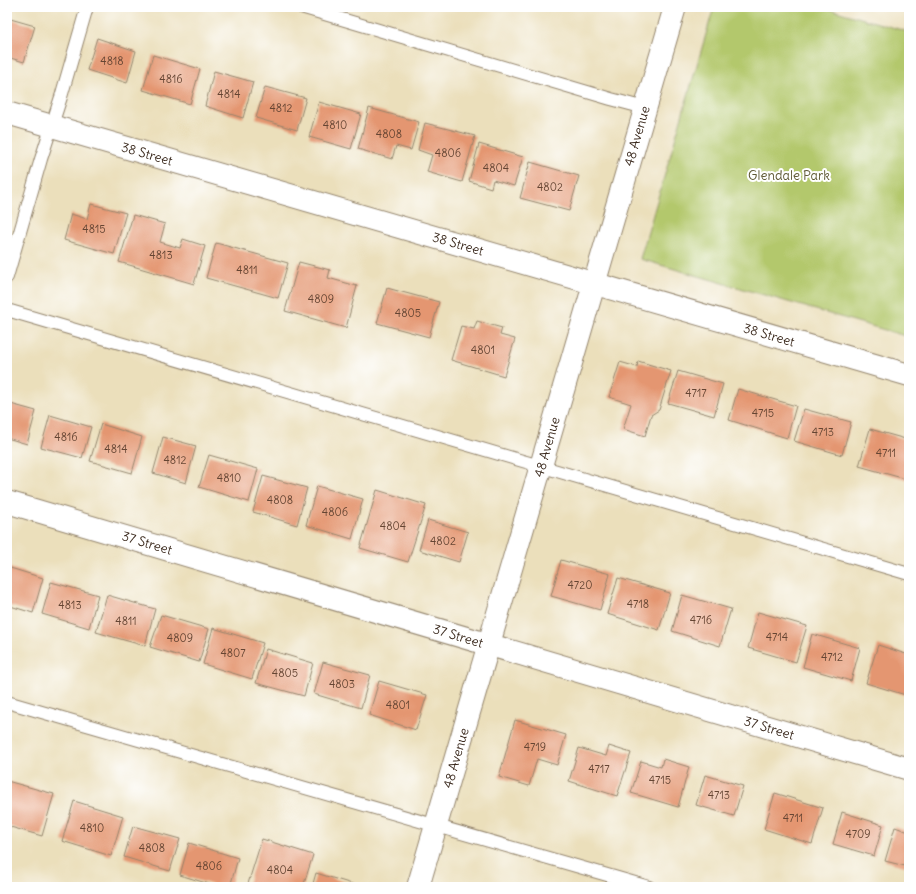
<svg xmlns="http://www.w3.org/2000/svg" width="916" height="894" font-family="Delius,sans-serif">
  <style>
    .green { fill: #b3c86c; stroke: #777945 }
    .building { fill: #e49671 }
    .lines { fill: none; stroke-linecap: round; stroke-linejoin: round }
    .lane-casing { stroke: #93846c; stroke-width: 14 }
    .street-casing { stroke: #93846c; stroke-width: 24 }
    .lane { stroke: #fff; stroke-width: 12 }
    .street { stroke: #fff; stroke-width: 22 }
    .labels { text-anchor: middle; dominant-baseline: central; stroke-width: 4; stroke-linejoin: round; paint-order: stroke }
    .number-label { font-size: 11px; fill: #654533 }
    .street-label { font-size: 13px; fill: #3b2a1e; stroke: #fff }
    .park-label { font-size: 13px; fill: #5f5935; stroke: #fff }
  </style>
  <rect width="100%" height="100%" fill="#fff"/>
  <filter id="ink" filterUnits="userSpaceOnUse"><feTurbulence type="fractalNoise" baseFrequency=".025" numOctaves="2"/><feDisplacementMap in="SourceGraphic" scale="8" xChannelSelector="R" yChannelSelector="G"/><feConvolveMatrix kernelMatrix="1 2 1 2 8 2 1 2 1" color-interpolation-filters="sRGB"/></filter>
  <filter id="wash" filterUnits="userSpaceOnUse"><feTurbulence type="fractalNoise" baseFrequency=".012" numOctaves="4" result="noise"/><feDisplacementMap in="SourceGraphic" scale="16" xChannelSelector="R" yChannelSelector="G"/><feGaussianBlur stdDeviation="0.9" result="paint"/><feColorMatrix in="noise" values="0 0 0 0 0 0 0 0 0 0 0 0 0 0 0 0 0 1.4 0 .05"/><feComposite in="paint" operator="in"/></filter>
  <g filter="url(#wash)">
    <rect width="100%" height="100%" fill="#ebdfbb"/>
    <polygon class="green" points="714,7 822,7 909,32 909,337 640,259"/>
    <g id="blocks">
      <g class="building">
        <polygon points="7,18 35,26 24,62 7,57"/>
        <polygon points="97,38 136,51 127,83 87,70"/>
        <polygon points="153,55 200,69 190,104 143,90"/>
        <polygon points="214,71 253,82 243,118 205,106"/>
        <polygon points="265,87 306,98 297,130 256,118"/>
        <polygon points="319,102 361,114 351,149 309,137"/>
        <polygon points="369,108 419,122 411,150 396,146 392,159 358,149"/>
        <polygon points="425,123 475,136 462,182 427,172 432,155 418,150"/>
        <polygon points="479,144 523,157 514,186 493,180 491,188 469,181"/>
        <polygon points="530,162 579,176 569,211 520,198"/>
        <polygon points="91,204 126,213 114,254 64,240 71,214 87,219"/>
        <polygon points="133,215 165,224 160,242 180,248 183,239 205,246 194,284 119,262"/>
        <polygon points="216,243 288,263 278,298 206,278"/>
        <polygon points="299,262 330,270 328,278 357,286 346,328 285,311"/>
        <polygon points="387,288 439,302 429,337 377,323"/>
        <polygon points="477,321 502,328 500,335 515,339 504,376 451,360 461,326 474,329"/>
        <polygon points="638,361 671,371 659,410 651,415 645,436 623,429 631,404 609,397 620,362 637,367"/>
        <polygon points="678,371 723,384 714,416 668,403"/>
        <polygon points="738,389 796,406 787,438 729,420"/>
        <polygon points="7,403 36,411 27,444 7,438"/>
        <polygon points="804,409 851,422 842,455 794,441"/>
        <polygon points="50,415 91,427 82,458 41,447"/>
        <polygon points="101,424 142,437 132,473 90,461"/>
        <polygon points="870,429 909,440 909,480 859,466"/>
        <polygon points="163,437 196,446 186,483 153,473"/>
        <polygon points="209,455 258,469 249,502 199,487"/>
        <polygon points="263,476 307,488 297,525 253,512"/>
        <polygon points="317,486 363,499 352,539 306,525"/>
        <polygon points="377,490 426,505 408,562 360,548"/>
        <polygon points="428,520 468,532 459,562 419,550"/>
        <polygon points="561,560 610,574 600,610 551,596"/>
        <polygon points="7,567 43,578 33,613 7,605"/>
        <polygon points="618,578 670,593 659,630 607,614"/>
        <polygon points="51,582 98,595 89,628 42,614"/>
        <polygon points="107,595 155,609 145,646 96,632"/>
        <polygon points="682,595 731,609 720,646 672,631"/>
        <polygon points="758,612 807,626 796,662 748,648"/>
        <polygon points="161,615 209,629 199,662 150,647"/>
        <polygon points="213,628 263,643 252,679 203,664"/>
        <polygon points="812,634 860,648 851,681 803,667"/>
        <polygon points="878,645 909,655 909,696 866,683"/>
        <polygon points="266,649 313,663 304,696 256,683"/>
        <polygon points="323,662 370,675 361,708 314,694"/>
        <polygon points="379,681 427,695 416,730 369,715"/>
        <polygon points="515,720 566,735 557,765 537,759 529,786 499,777"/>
        <polygon points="609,746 631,753 617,796 569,781 579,748 606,756"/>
        <polygon points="663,759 689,767 678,807 631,793 641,761 661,767"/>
        <polygon points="705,775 743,786 734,816 696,805"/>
        <polygon points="7,781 54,794 42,836 7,826"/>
        <polygon points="775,793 823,808 812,844 764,829"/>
        <polygon points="74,801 123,816 111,856 62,841"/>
        <polygon points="842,812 883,825 874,856 833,844"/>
        <polygon points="133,826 180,839 170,871 124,857"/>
        <polygon points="895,827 909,832 909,867 885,861"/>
        <polygon points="262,839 313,855 303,887 294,887 289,885 289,887 247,887"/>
        <polygon points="189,843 238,858 230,887 219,887 180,875"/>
        <polygon points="316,873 362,887 312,887"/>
      </g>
    </g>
  </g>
  <g filter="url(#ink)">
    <use href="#blocks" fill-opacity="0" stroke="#93846c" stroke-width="1"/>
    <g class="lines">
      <defs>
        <g id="lane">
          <polyline points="301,7 611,99 645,108"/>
          <polyline points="7,277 41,159 61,97 87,7"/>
          <polyline points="7,310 909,574"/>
          <polyline points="7,702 649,887"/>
        </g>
        <g id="street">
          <polyline points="7,113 909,375"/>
          <polyline points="7,502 909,769"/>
          <polyline points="418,887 675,7"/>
        </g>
      </defs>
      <use href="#lane" class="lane-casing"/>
      <use href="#street" class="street-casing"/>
      <use href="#lane" class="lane"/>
      <use href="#street" class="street"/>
    </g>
  </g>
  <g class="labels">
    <g class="number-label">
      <text x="112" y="61">4818</text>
      <text x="171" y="79">4816</text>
      <text x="229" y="94">4814</text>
      <text x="281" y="108">4812</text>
      <text x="335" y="125">4810</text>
      <text x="389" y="134">4808</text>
      <text x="448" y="153">4806</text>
      <text x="496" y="168">4804</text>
      <text x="550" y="187">4802</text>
      <text x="94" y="229">4815</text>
      <text x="161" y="255">4813</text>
      <text x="247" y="270">4811</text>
      <text x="321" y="299">4809</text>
      <text x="408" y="313">4805</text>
      <text x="483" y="350">4801</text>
      <text x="696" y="393">4717</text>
      <text x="763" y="413">4715</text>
      <text x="823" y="432">4713</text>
      <text x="66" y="437">4816</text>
      <text x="116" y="449">4814</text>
      <text x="886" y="453">4711</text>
      <text x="175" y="460">4812</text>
      <text x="229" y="478">4810</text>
      <text x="280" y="500">4808</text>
      <text x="335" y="512">4806</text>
      <text x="393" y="526">4804</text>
      <text x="443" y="541">4802</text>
      <text x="580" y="585">4720</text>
      <text x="638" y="604">4718</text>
      <text x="70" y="605">4813</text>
      <text x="701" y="620">4716</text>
      <text x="126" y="621">4811</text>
      <text x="777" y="637">4714</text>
      <text x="180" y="638">4809</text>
      <text x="233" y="653">4807</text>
      <text x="832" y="657">4712</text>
      <text x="285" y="673">4805</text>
      <text x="342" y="684">4803</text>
      <text x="398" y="705">4801</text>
      <text x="535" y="747">4719</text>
      <text x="599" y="769">4717</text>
      <text x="660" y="780">4715</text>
      <text x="719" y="795">4713</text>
      <text x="793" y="818">4711</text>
      <text x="92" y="828">4810</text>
      <text x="858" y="834">4709</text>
      <text x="152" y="848">4808</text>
      <text x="209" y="866">4806</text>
      <text x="280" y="870">4804</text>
    </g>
    <g class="street-label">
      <text transform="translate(637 136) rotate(-74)">48 Avenue</text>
      <text transform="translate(147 154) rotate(16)">38 Street</text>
      <text transform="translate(458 244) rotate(16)">38 Street</text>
      <text transform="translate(769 335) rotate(16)">38 Street</text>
      <text transform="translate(547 447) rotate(-74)">48 Avenue</text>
      <text transform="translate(147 543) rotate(17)">37 Street</text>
      <text transform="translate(458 636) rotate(17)">37 Street</text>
      <text transform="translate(769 728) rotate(17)">37 Street</text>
      <text transform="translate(456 758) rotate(-74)">48 Avenue</text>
    </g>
    <g class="park-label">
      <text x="789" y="175">Glendale Park</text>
    </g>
  </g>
  <rect width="916" height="894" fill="none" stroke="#fff" stroke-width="24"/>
</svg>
